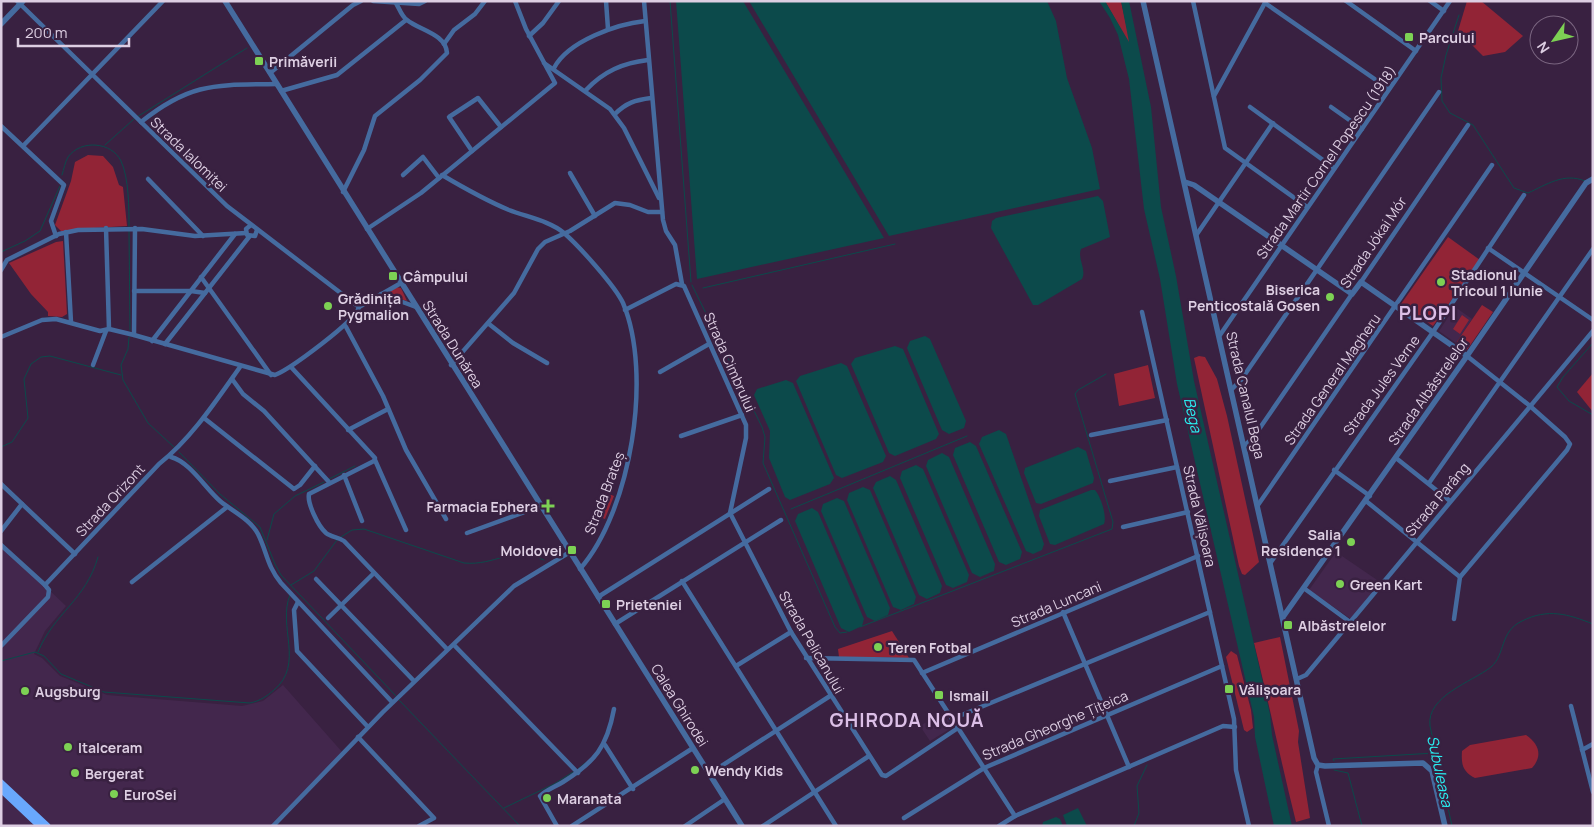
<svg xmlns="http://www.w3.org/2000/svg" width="1594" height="827" font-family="Manrope,sans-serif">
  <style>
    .built { fill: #43274d }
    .green { fill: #922436 }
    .water { fill: #0c4a4b }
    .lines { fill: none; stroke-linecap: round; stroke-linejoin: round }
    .stream { stroke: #0c4a4b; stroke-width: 1 }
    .minor { stroke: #456b9f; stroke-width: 4.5 }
    .tertiary { stroke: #456b9f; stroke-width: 5.5 }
    .primary { stroke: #69a8fd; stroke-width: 7 }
    .poi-dot { fill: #7dd154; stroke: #392141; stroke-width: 2 }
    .labels { text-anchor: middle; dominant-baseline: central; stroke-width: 5; stroke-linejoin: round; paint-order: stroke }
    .poi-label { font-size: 14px; font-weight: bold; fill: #ddcee2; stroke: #392141; text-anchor: start }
    .street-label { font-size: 14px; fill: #ddcee2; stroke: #392141 }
    .water-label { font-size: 15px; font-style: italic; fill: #29eff2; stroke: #392141 }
    .district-label { font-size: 19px; font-weight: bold; letter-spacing: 1px; fill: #dcbfe7; stroke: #392141 }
  </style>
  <rect width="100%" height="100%" fill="#392141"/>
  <g class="built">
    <polygon points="1455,307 1472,319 1456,343 1439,331"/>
    <polygon points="1,544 66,606 45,631 34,654 42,658 60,676 107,695 242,706 263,701 283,685 343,753 273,826 1,826"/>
    <polygon points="1336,552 1380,582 1351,619 1309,590"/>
    <polygon points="943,712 953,727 930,741 920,726"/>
  </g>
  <g class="green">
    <polygon points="1105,1 1121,1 1130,42 1128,42"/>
    <polygon points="1467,1 1481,1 1523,36 1505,52 1483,56 1458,31"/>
    <polygon points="88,155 103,156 113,167 119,185 123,187 127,226 77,229 62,232 55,225 71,181 75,162"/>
    <polygon points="1448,237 1480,260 1433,326 1401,304"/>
    <polygon points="63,241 67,314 62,317 48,316 48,312 31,294 9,263 56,242"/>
    <polygon points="396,287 401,288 407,301 388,295 388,293"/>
    <polygon points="1482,305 1493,312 1467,350 1456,343"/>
    <polygon points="1462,315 1469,320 1460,334 1453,329"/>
    <polygon points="1199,356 1205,357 1217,379 1227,416 1259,562 1245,575 1242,574 1239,566 1194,358"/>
    <polygon points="1148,365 1155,398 1119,406 1114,374"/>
    <polygon points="1593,373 1593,412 1577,392"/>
    <polygon points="604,492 614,496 605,519 595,515"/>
    <polygon points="892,631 909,658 839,657 838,649"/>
    <path d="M1280 637 1299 731 1298 742 1310 818 1296 822C1281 762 1269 703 1254 643Z"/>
    <polygon points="1231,651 1237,655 1251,710 1253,728 1247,732 1244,730 1226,657"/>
    <path d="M1526 735C1539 744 1543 756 1532 768L1475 778C1463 772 1461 765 1462 751L1470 745Z"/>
  </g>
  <g class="water">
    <polygon points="676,1 743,1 884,238 697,279"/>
    <polygon points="749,1 1047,1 1056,21 1067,78 1092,148 1100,189 889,236"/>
    <polygon points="1099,1 1105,1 1129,42 1121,1 1129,1 1151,107 1161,207 1176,276 1194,381 1270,714 1272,735 1292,826 1274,826 1272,817 1255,737 1254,717 1177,384 1160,279 1144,209 1129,79 1118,35 1110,18"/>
    <path d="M1098 196 1103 201 1110 237 1081 249C1077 259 1087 269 1082 279L1038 305H1033L991 228 992 221 996 218Z"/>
    <polygon points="925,336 930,339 966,421 964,428 949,434 942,430 907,348 910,341"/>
    <polygon points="895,346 903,349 939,434 936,439 895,456 889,453 851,364 855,358"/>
    <polygon points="841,363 847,366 886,456 883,462 842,478 836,475 796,381 800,376"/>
    <polygon points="786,380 793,383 834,478 830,484 790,500 785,497 769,458 770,431 754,395 757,389"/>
    <polygon points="999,430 1006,434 1044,544 1042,550 1033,554 1026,551 979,444 982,437"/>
    <polygon points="970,442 976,446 1022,552 1020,559 1006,565 999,562 953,455 955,448"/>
    <polygon points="1078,447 1086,451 1094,478 1093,483 1041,504 1036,503 1024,473 1025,468"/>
    <polygon points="942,453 949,457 995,564 994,571 980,577 972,573 926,466 928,460"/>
    <polygon points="916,465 923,469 969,575 967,582 953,588 946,585 900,478 902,471"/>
    <polygon points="890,476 896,480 942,586 940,593 927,599 919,595 873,488 876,482"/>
    <polygon points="863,487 870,490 916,597 914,604 901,610 893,607 847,500 849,493"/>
    <path d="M1091 490H1095C1101 497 1107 516 1104 524L1055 545 1050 544 1039 516 1040 510Z"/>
    <polygon points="837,498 844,501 890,608 888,615 875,621 867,617 821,511 823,504"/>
    <polygon points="812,508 818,512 864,619 862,626 849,632 841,628 795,521 798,514"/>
    <polygon points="1078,808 1087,826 1067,826 1063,815"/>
    <polygon points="1056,817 1060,819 1063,826 1042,826 1043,822"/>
  </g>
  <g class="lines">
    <g class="stream">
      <polyline points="670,1 691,282"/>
      <path d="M1459 15 1446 55 1441 78 1442 101 1450 113 1473 125 1514 188 1528 193C1546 185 1564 172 1585 181"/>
      <polyline points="137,117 247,48"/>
      <polyline points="105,145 134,119"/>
      <path d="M62 175C64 169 65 162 68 157 81 139 112 142 121 161 129 178 129 209 129 227"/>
      <polyline points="129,231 130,330"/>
      <polyline points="1,252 25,241 40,231 60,186"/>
      <polyline points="692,285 762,427 765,437 763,463 835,627 840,633 847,632"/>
      <polyline points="703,288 895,244"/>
      <polyline points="129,337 128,349 121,365 123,380 148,423 175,448"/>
      <polyline points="1593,343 1563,377 1557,387 1569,401 1593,415"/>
      <polyline points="1,447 12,442 28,418 24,379 31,364 41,357 50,356 121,375"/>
      <polyline points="179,452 220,494 260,527 275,564 281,575 397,697"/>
      <polyline points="329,479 355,466"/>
      <polyline points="791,509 967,436"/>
      <path d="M341 537 352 530 364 529 464 563C496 566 511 545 544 560"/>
      <polyline points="267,540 274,514 295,496 324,482"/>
      <polyline points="291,585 314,571 337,540"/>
      <polyline points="860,627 1112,529 1113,522 1075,394 1078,390 1106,374"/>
      <path d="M38 652C54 613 86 600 98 557"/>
      <path d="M1 661 35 652 44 656 61 674 104 692 250 703C260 701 267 696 274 690 305 664 277 626 290 595"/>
      <polyline points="399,700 520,826"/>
      <polyline points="1334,761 1333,759 1435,753"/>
      <polyline points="578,769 585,763"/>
      <polyline points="1334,770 1348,773 1362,826"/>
      <polyline points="504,808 554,784 573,772"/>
      <polyline points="1134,826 1139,813 1137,786 1147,765"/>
      <path d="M1452 826 1430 726C1426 696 1472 682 1491 667 1506 654 1499 632 1522 621 1548 608 1568 614 1593 624"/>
    </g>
    <g class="minor">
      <polyline points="17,1 227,206 359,307"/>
      <polyline points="373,1 419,4 425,1"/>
      <polyline points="606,1 608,29"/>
      <polyline points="644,1 663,220 666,231 675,245 682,284"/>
      <polyline points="1193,1 1225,148 1307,207"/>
      <polyline points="1346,1 1416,51"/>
      <polyline points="1430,1 1444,11"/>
      <polyline points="1265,3 1389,89"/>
      <polyline points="529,36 543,23 559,1"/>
      <polyline points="444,44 454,30 475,14 485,1"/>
      <polyline points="544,63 610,109 624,128 659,198"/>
      <path d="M554 68C568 41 617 24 645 21"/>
      <polyline points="270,73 353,5 361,1"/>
      <path d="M586 90C604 71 623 63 648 60"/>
      <polyline points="281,91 337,75 406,20"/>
      <polyline points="1214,96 1266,1"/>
      <polyline points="1250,107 1334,168"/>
      <polyline points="1331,107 1362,129"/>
      <path d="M615 114C626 103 635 100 651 98"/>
      <path d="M141 122C191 82 216 85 277 84"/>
      <polyline points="1,126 64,185 51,221 56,236"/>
      <polyline points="23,146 163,1"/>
      <polyline points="472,151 449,117 478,98 501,127"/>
      <polyline points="570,173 595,216"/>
      <polyline points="403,175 423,157 439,178"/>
      <path d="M442 175C464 188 485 200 509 210 527 217 550 221 564 233 579 246 615 286 623 303 653 374 631 511 580 569"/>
      <polyline points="148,179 203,236"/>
      <path d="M343 192 364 150 375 116 420 80 447 53C446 34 419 30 407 20 402 17 399 8 396 3"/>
      <polyline points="251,225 246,229 247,235 255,236 257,230"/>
      <polyline points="106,228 109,329"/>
      <polyline points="367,229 421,193 555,83 526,29 515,1"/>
      <polyline points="66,232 71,322"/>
      <polyline points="1197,234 1273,123"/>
      <polyline points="1488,248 1593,320"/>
      <polyline points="1,270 7,260 59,234 78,230 142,229 195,236 246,233"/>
      <polyline points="201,277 271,375"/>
      <polyline points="1361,282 1468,125"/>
      <polyline points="134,291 191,291 205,293"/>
      <polyline points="381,294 416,307"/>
      <polyline points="625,310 676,284 684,286 746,425 746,438 730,513 791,632 882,775 886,776 958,728"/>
      <polyline points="1142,312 1234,719 1236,770 1249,826"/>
      <polyline points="489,324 513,343 547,363"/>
      <polyline points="345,325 383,396 406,450 446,519"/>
      <polyline points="134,335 135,228"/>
      <polyline points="1220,335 1450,1"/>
      <path d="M1 337 42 320 56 319 100 331 109 329 134 335 275 375C290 369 356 321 359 307L401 283"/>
      <polyline points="152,341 235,234"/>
      <polyline points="165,344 249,237"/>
      <polyline points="93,365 106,331"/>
      <polyline points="451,365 514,293 538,249 545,242 570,231 615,203 630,205 648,212 662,212"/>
      <path d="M291 367 375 458 374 461 309 494C307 503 318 526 326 533 331 537 338 537 344 541L447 649"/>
      <polyline points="660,372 709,344"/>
      <polyline points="232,379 243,394 264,411 329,482"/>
      <polyline points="1232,389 1241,380 1439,92"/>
      <polyline points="204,418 294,489 300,485 315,466"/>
      <polyline points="348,430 388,409"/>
      <polyline points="1091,435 1167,420"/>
      <polyline points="681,436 742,415"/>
      <polyline points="1245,445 1253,438 1352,294"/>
      <path d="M171 457C190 462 205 488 220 501 232 511 250 519 258 534 267 552 267 566 281 583L392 702"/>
      <polyline points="1396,458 1450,501"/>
      <polyline points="375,460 406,530"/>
      <polyline points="1334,470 1370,496"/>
      <polyline points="344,475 362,521"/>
      <polyline points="1110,481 1177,467"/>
      <polyline points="1429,483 1593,249"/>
      <polyline points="1,484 75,554"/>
      <polyline points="1366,501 1460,577"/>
      <polyline points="1258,505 1492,165"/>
      <polyline points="1123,527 1188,512"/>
      <polyline points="1,531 22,504"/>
      <polyline points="467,533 541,506"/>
      <polyline points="1,545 45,585"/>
      <polyline points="1271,562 1433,332 1524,195"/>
      <polyline points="316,579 414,681"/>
      <polyline points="682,581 836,826"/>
      <polyline points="132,582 227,507"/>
      <polyline points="1305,589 1350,622"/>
      <polyline points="598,597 769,489"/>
      <polyline points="298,602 294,610 297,651 368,727"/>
      <polyline points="1063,612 1129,767"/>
      <polyline points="328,618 373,574"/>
      <polyline points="1454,619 1460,577 1567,450 1570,444 1565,437 1530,406 1467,356"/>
      <polyline points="615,624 781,520"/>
      <polyline points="454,645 578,773"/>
      <path d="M1 646 48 597 49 590 45 585 159 464C191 439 216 401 240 367"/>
      <polyline points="806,658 914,660 1015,816"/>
      <polyline points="736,666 791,632"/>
      <polyline points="922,673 1198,556"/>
      <polyline points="1297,679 1306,675 1593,331"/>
      <polyline points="1571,706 1593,792"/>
      <polyline points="952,719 1210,612"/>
      <polyline points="358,737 434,818 419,826"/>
      <polyline points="605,745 633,789"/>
      <polyline points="1582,750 1593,744"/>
      <polyline points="1318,765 1316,772 1329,826"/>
      <polyline points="709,774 830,696"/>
      <polyline points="904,818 984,768 1222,666"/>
      <polyline points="273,826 383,712 514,586 570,552"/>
      <path d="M557 826 540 796C546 790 555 787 563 782 595 762 607 747 614 709"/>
      <polyline points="572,826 693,748"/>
      <polyline points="685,826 725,799"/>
      <polyline points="763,826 869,756"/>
      <polyline points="999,826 1015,816 1223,726 1235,727"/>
    </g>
    <g class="tertiary">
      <polyline points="225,1 742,826"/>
      <polyline points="1143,1 1314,758 1318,765 1325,766 1423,763 1432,771 1445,826"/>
      <polyline points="1,24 23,1"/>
      <polyline points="1185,182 1194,185 1352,294 1361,282 1467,356"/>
      <polyline points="1283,617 1467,356 1586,183 1593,179"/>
    </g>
    <g class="primary">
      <polyline points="1,783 47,826"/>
      <polyline points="1,789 40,826"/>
    </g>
  </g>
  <g class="poi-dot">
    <rect x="1404" y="32" width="10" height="10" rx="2.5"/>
    <rect x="254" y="56" width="10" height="10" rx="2.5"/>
    <rect x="388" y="271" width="10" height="10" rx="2.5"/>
    <circle cx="1441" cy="282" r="5"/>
    <circle cx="1330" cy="297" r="5"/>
    <circle cx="328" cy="306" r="5"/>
    <path d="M545.5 498.5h5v5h5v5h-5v5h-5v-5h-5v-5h5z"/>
    <circle cx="1351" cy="542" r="5"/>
    <rect x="567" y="545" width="10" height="10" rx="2.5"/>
    <circle cx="1340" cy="584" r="5"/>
    <rect x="601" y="599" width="10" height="10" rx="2.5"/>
    <rect x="1283" y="620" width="10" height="10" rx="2.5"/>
    <circle cx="878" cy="647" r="5"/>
    <rect x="1224" y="684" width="10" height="10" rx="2.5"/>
    <circle cx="25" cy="691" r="5"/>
    <rect x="934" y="690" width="10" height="10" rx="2.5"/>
    <circle cx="68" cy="747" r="5"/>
    <circle cx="695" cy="770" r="5"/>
    <circle cx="75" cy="773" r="5"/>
    <circle cx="114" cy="794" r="5"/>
    <circle cx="547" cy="798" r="5"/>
  </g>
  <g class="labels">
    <g class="poi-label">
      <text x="1419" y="37">Parcului</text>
      <text x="269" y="61">Primăverii</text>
      <text x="1451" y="274">Stadionul<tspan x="1451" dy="16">Tricoul 1 Iunie</tspan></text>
      <text x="403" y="276">Câmpului</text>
      <text x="1320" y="289" text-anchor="end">Biserica<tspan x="1320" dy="16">Penticostală Gosen</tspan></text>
      <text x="338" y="298">Grădinița<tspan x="338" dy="16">Pygmalion</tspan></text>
      <text x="538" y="506" text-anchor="end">Farmacia Ephera</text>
      <text x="1341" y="534" text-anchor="end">Salia<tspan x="1341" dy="16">Residence 1</tspan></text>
      <text x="562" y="550" text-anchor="end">Moldovei</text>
      <text x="1350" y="584">Green Kart</text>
      <text x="616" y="604">Prieteniei</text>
      <text x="1298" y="625">Albăstrelelor</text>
      <text x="888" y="647">Teren Fotbal</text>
      <text x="1239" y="689">Vălișoara</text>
      <text x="35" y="691">Augsburg</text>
      <text x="949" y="695">Ismail</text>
      <text x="78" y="747">Italceram</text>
      <text x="705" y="770">Wendy Kids</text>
      <text x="85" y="773">Bergerat</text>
      <text x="124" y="794">EuroSei</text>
      <text x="557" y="798">Maranata</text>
    </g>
    <g class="street-label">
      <text transform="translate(189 154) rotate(44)">Strada Ialomiței</text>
      <text transform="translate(1326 162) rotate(-55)">Strada Martir Cornel Popescu (1918)</text>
      <text transform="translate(1373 242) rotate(-56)">Strada Jókai Mór</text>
      <text transform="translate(453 344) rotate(58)">Strada Dunărea</text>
      <text transform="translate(730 362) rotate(66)">Strada Cimbrului</text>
      <text transform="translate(1332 379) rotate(-55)">Strada General Magheru</text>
      <text transform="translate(1381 385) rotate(-54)">Strada Jules Verne</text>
      <text transform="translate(1428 391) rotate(-55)">Strada Albăstrelelor</text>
      <text transform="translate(1246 395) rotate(77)">Strada Canalul Bega</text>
      <text transform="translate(604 493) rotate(-69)">Strada Brateș</text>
      <text transform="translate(1437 499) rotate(-50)">Strada Parâng</text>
      <text transform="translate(110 500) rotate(-47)">Strada Orizont</text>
      <text transform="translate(1200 516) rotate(77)">Strada Vălișoara</text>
      <text transform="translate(1056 604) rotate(-23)">Strada Luncani</text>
      <text transform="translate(812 642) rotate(60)">Strada Pelicanului</text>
      <text transform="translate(680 705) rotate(58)">Calea Ghirodei</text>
      <text transform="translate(1055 725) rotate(-23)">Strada Gheorghe Țițeica</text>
    </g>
    <g class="water-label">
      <text transform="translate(1193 415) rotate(77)">Bega</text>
      <text transform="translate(1440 771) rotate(78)">Subuleasa</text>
    </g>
    <g class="district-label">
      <text x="1428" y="313">PLOPI</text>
      <text x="907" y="720">GHIRODA NOUĂ</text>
    </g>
  </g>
  <rect width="1594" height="827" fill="none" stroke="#ddcee2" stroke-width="5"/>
  <g transform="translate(1554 40) rotate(236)"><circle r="24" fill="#392141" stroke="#7b6681"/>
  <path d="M0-4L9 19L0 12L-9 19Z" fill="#7dd154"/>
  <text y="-8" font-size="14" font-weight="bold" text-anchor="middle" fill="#ddcee2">N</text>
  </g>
  <path d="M18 38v8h111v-8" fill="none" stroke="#ddcee2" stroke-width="2.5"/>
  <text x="25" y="38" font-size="15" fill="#ddcee2" stroke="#392141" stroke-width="4" paint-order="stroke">200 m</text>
</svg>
